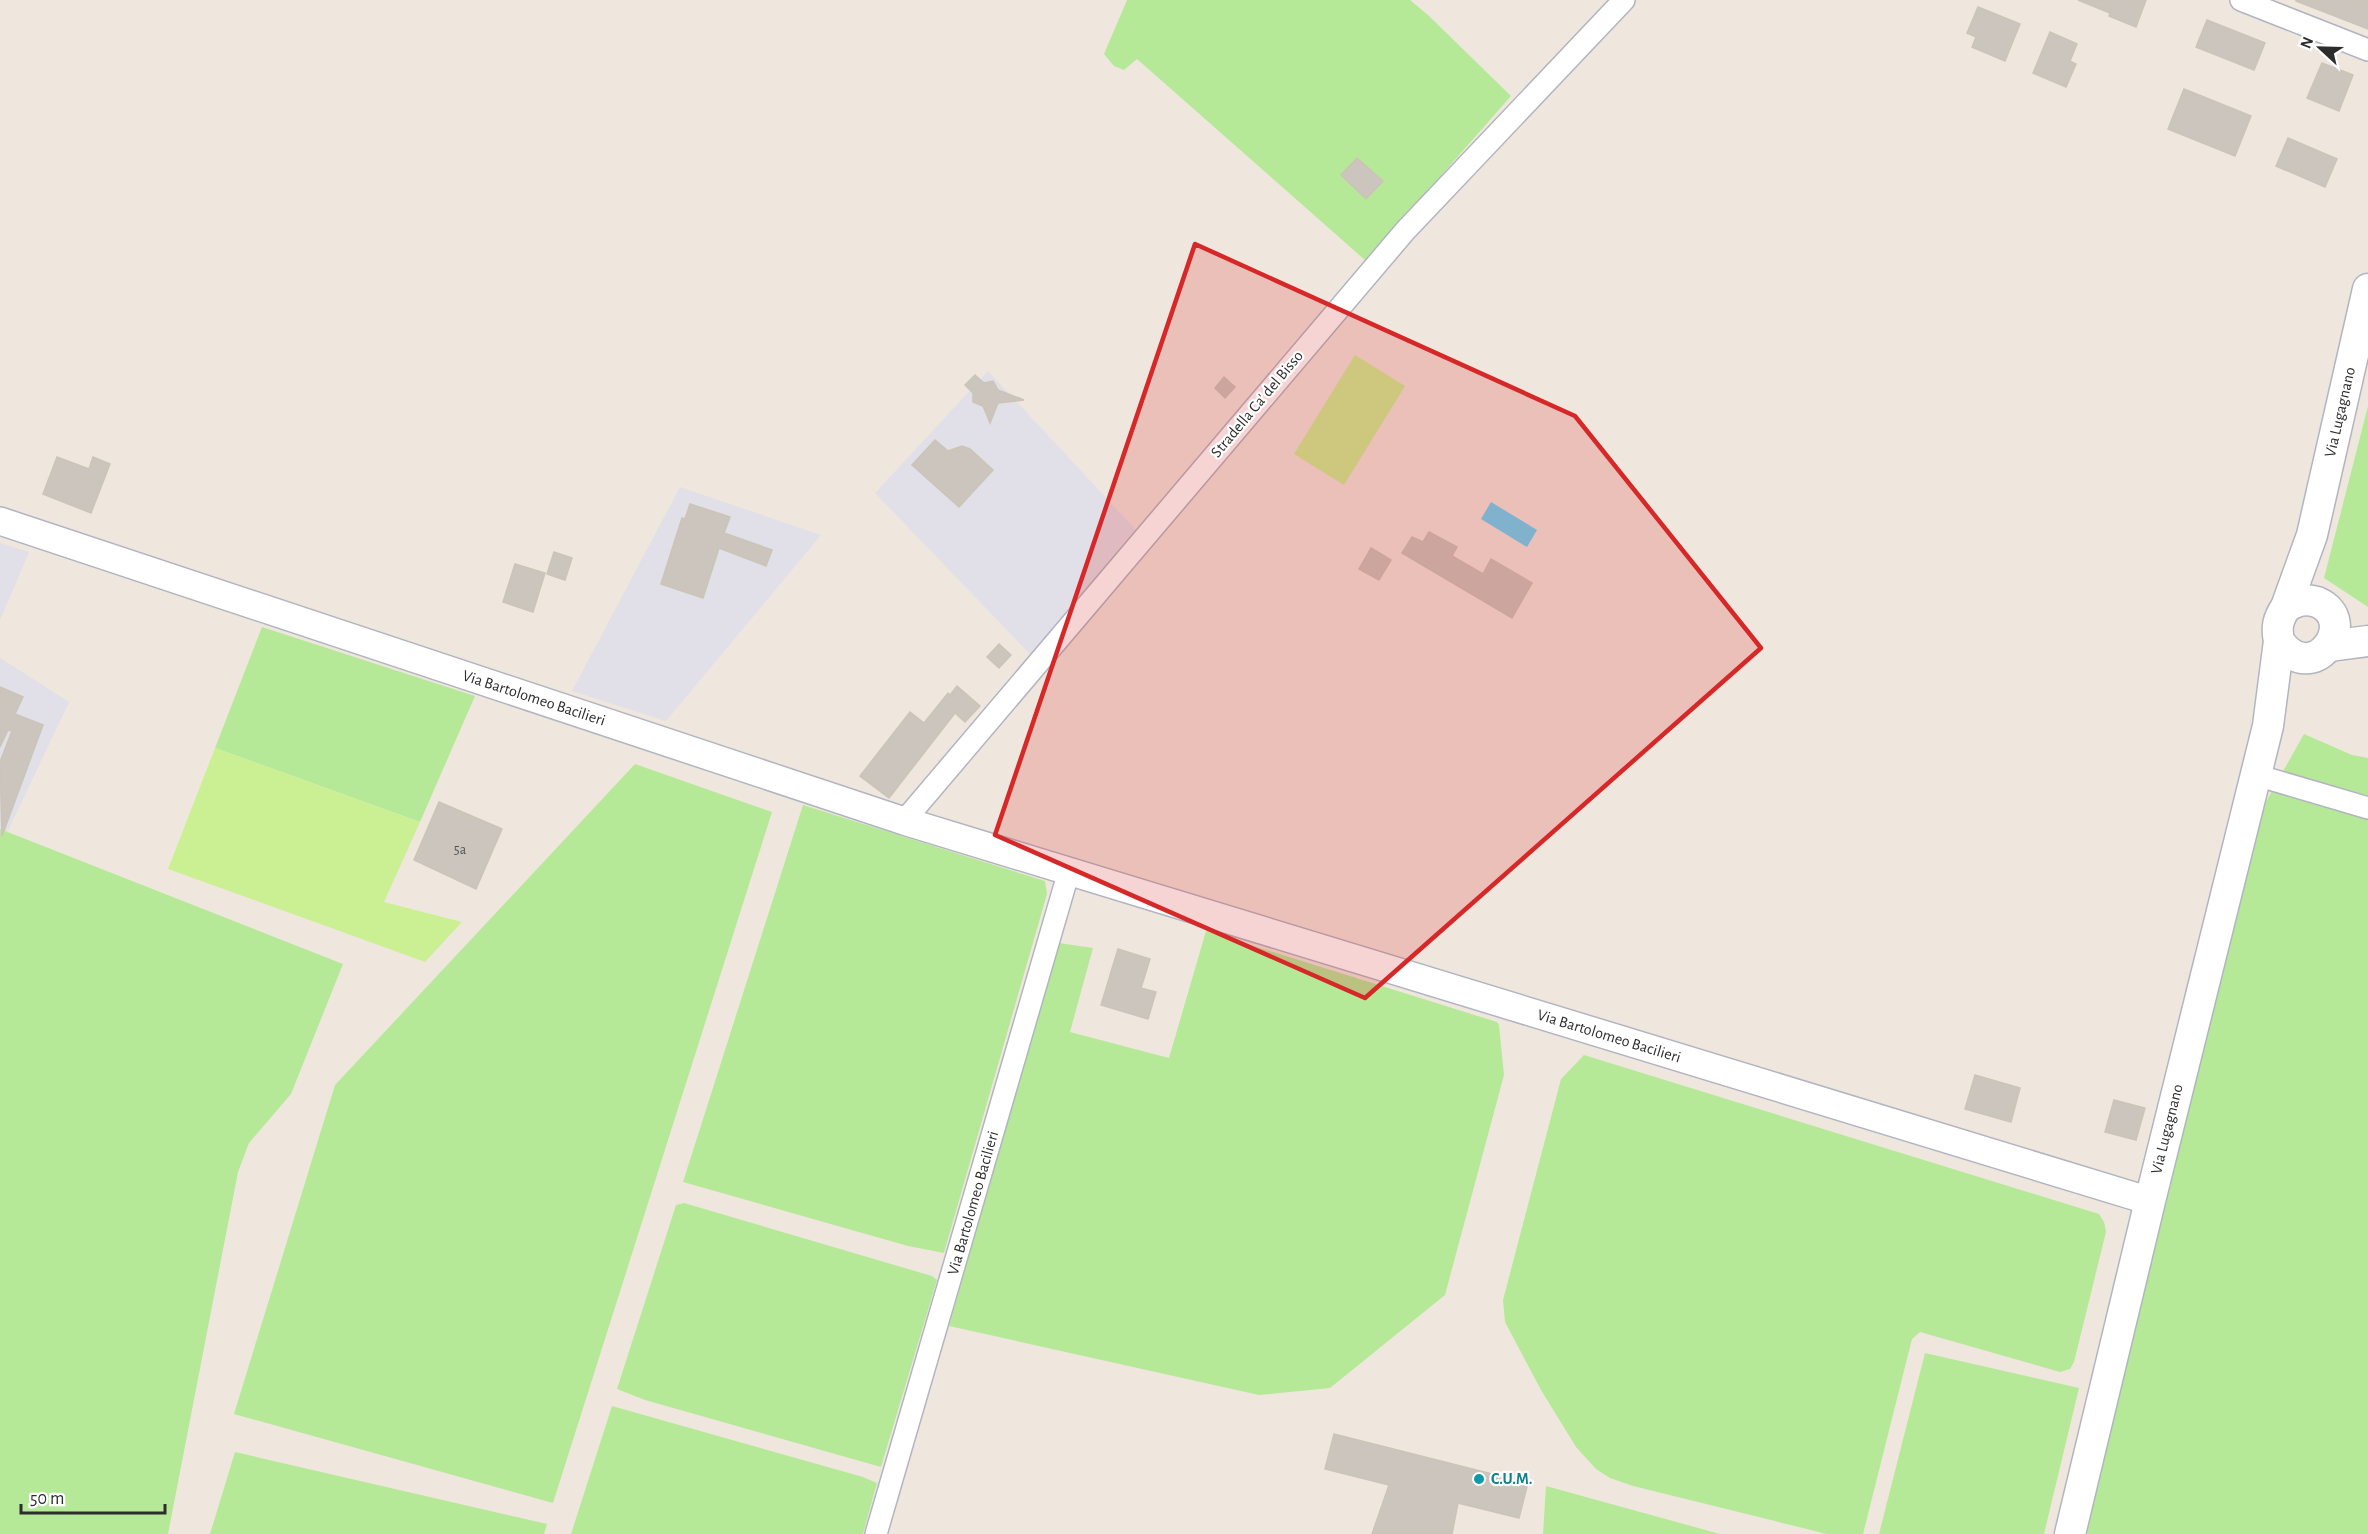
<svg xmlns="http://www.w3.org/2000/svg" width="2368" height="1534" font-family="'Alegreya Sans',sans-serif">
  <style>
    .industrial { fill: #e1dfe7 }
    .green { fill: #b5e998 }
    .pitch { fill: #cbf093 }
    .water { fill: #6bd5f7 }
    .building { fill: #cbc5bd; stroke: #cbc4b7; stroke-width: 1.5 }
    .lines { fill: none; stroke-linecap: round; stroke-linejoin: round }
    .minor-casing { stroke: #b2b5c1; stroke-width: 24 }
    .tertiary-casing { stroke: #b2b5c1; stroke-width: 30 }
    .secondary-casing { stroke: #b2b5c1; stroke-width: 33 }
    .minor { stroke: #fff; stroke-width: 21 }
    .tertiary { stroke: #fff; stroke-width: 27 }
    .secondary { stroke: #fff; stroke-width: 30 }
    .marked { fill: #d62828; fill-opacity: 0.2; stroke: #d62828; stroke-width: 4.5; stroke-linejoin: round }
    .culture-dot { fill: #0f9aa8; stroke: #fff; stroke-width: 2 }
    .labels { text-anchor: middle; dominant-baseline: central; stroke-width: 4.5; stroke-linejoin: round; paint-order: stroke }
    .number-label { font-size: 14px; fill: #545351 }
    .street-label { font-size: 16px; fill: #2d2d2d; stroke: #fff }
    .culture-label { font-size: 16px; font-weight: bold; fill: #0d838f; stroke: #fff; text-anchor: start }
  </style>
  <rect width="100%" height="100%" fill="#efe7de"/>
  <g class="industrial">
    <polygon points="988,371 1138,532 1031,655 875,493"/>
    <polygon points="680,487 821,535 666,721 572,691"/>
    <polygon points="0,543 29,552 0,620"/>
    <polygon points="0,658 69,702 5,837 0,835"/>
  </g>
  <g class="green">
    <polygon points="1127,0 1410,0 1428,15 1511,96 1366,261 1137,59 1124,70 1114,66 1104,54"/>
    <polygon points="2368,406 2368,607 2324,578"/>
    <polygon points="262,627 475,696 420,822 215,748"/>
    <polygon points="2304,734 2352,755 2368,758 2368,1534 2079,1534 2250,830"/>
    <polygon points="635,764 772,812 553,1503 234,1414 335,1085"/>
    <polygon points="803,805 1045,881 1047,894 944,1253 908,1246 683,1182"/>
    <polygon points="0,829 343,964 291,1094 249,1143 238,1172 168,1534 0,1534"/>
    <polygon points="1206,931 1497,1022 1499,1025 1504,1075 1445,1295 1330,1388 1259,1395 949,1326 1059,943 1093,948 1070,1032 1169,1058"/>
    <polygon points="1584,1055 2099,1214 2104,1222 2106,1232 2074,1362 2070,1369 2060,1372 1920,1332 1912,1339 1863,1534 1827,1534 1633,1486 1610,1478 1596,1469 1576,1447 1541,1390 1505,1322 1503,1300 1561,1079"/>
    <polygon points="684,1203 932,1276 937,1280 881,1467 645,1400 617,1389 676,1205"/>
    <polygon points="1925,1353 2079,1388 2044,1534 1879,1534"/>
    <polygon points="612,1406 863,1477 877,1483 863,1534 571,1534"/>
    <polygon points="235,1452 547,1524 544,1534 210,1534"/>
    <polygon points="1546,1486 1720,1534 1543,1534"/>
  </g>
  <g class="pitch">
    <polygon points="1355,355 1405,386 1344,485 1294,454"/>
    <polygon points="215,748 420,822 384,902 462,922 425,962 168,869"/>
  </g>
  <polygon class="water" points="1491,502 1537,530 1527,547 1481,519"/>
  <g class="building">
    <polygon points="2078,0 2146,0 2136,27 2109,16 2110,13"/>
    <polygon points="2296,0 2368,0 2368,29 2296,1"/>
    <polygon points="1978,7 2020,24 2005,61 1972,47 1976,37 1967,33"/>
    <polygon points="2207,20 2265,43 2254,70 2196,47"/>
    <polygon points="2050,32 2077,44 2070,61 2076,64 2066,87 2033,73"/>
    <polygon points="2322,63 2353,75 2339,111 2307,98"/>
    <polygon points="2184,89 2251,116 2235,156 2168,129"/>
    <polygon points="2288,138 2337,159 2325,187 2276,166"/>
    <polygon points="1357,158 1383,181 1366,199 1341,175"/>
    <polygon points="975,375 984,383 993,381 998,390 1024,400 998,403 990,423 983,406 973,402 973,393 965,385"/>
    <polygon points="1224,377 1235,387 1225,398 1215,388"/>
    <polygon points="935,440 948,451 962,446 970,449 993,470 959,507 912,465"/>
    <polygon points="57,457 89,469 93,457 110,464 91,513 43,494"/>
    <polygon points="690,504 730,517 724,533 772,550 766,566 719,548 703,598 661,584 682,518 685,519"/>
    <polygon points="1429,532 1457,547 1452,556 1483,574 1491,559 1532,583 1512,618 1402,553 1412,537 1423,542"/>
    <polygon points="1371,548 1391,560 1379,580 1359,569"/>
    <polygon points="554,552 572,558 565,580 547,574"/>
    <polygon points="515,564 545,573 533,612 503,602"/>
    <polygon points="999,644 1011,655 999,668 987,657"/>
    <polygon points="957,686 980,706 965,722 955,713 889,798 860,776 910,712 924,723 948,693 950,695"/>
    <polygon points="0,687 23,697 15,714 43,725 2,836 0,762 12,731 8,730 0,747"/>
    <polygon points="439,802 502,829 476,889 414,860"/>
    <polygon points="1118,949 1150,959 1141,988 1156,992 1148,1019 1101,1005"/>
    <polygon points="1975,1075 2020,1088 2011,1122 1965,1109"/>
    <polygon points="2114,1100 2145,1108 2136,1140 2105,1132"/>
    <polygon points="1334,1434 1528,1483 1519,1518 1458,1503 1452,1534 1372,1534 1389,1485 1325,1469"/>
  </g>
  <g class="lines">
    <defs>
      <g id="minor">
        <polyline points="2241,0 2368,50"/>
        <polyline points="2256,775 2368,808"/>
        <polyline points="904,821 1405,231 1624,0"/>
        <polyline points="876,1534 1069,871"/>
      </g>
      <polyline id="tertiary" points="0,521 904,821 2150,1201"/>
      <g id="secondary">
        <path d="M2279 641C2312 690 2362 621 2317 602 2305 598 2296 601 2286 607"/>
        <polyline points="2329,646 2368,641"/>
        <path d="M2070 1534 2150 1201 2268 726 2279 641C2276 627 2278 619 2286 607L2312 535 2368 289"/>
      </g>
    </defs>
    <use href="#minor" class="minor-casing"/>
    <use href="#tertiary" class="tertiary-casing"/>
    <use href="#secondary" class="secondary-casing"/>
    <use href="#minor" class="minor"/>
    <use href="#tertiary" class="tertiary"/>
    <use href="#secondary" class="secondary"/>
  </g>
  <path class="marked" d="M1195 244 1575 416 1761 648 1365 998 995 835Z"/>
  <circle class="culture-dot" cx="1479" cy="1479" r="6"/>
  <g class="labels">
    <g class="number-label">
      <text x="460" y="850">5a</text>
    </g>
    <g class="street-label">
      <text transform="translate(1257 404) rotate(-50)">Stradella Ca' del Bisso</text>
      <text transform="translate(2340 412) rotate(-77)">Via Lugagnano</text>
      <text transform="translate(534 698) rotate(18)">Via Bartolomeo Bacilieri</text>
      <text transform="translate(1609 1036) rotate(17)">Via Bartolomeo Bacilieri</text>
      <text transform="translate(2167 1129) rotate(-76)">Via Lugagnano</text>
      <text transform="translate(973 1203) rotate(-74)">Via Bartolomeo Bacilieri</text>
    </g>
    <g class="culture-label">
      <text x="1491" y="1479">C.U.M.</text>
    </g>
  </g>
  <g transform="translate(2320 48) rotate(292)" stroke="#ffffff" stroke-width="4.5" paint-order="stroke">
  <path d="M0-4.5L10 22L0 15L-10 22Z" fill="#2d2d2d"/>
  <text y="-9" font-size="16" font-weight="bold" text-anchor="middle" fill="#2d2d2d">N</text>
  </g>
  <path d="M21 1504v9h144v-9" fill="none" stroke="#2d2d2d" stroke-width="3"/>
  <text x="30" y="1504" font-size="18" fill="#2d2d2d" stroke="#ffffff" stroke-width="4.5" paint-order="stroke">50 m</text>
</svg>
